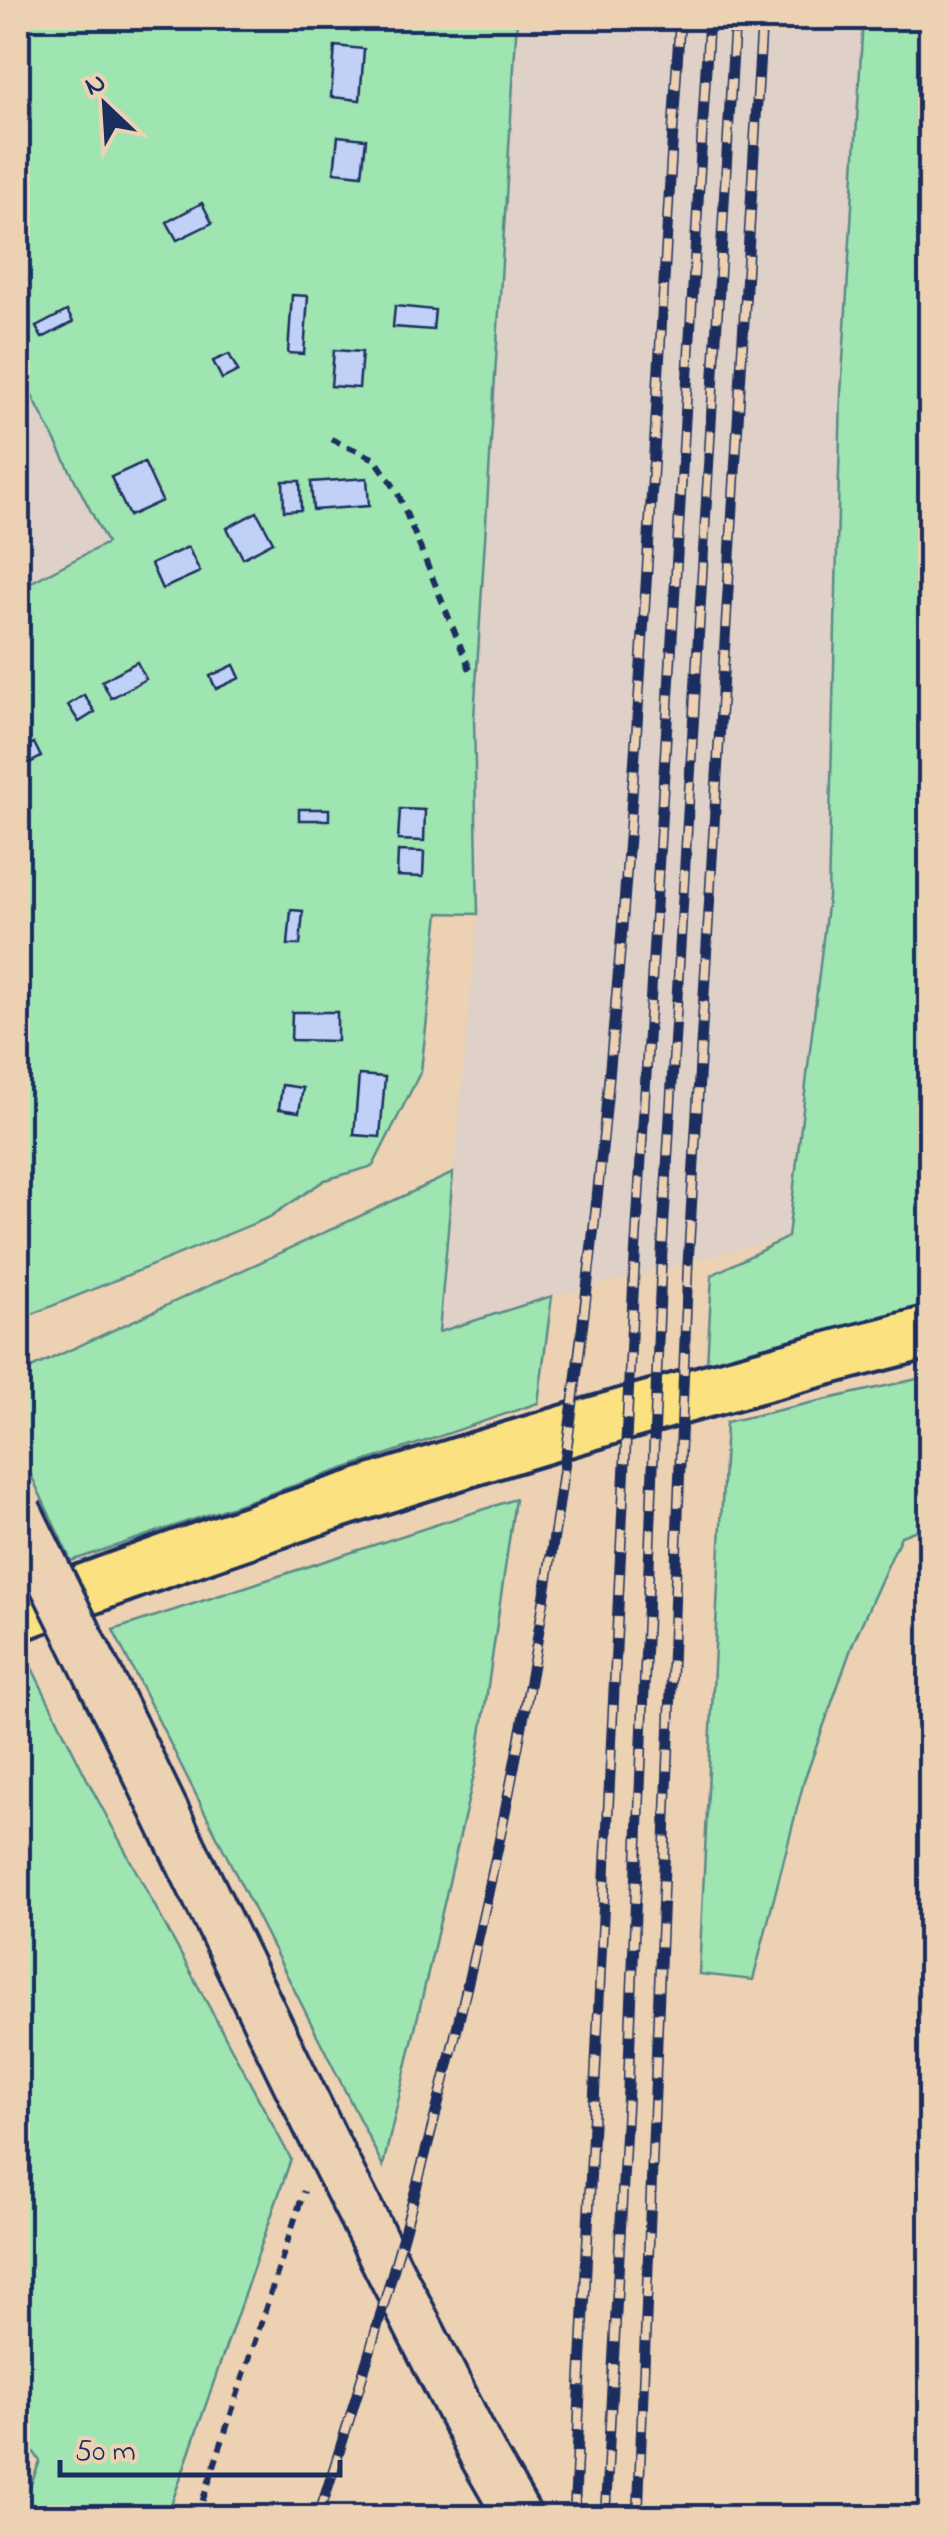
<svg xmlns="http://www.w3.org/2000/svg" width="948" height="2535" font-family="'Indie Flower',sans-serif">
  <style>
    .built { fill: #dfd1c7 }
    .green { fill: #9ee5b2; stroke: #5c8a88; stroke-width: 2.5 }
    .building { fill: #c0d0f6; stroke: #1b2f5e; stroke-width: 2.5 }
    .lines { fill: none; stroke-linecap: round; stroke-linejoin: round }
    .secondary-casing { stroke: #1b2f5e; stroke-width: 52 }
    .primary-casing { stroke: #1b2f5e; stroke-width: 58 }
    .path { stroke: #1b2f5e; stroke-width: 6; stroke-dasharray: 10 8; stroke-linecap: butt }
    .secondary { stroke: #ecd1b3; stroke-width: 45 }
    .primary { stroke: #fbe180; stroke-width: 50 }
    .rail-casing { stroke: #1b2f5e; stroke-width: 11 }
    .rail { stroke: #ecd1b3; stroke-width: 8; stroke-dasharray: 22; stroke-linecap: butt }
    .secondary-bridge-casing { stroke: #1b2f5e; stroke-width: 52; stroke-linecap: butt }
    .secondary-bridge { stroke: #ecd1b3; stroke-width: 45 }
  </style>
  <rect width="100%" height="100%" fill="#ecd1b3"/>
  <filter id="ink" filterUnits="userSpaceOnUse"><feTurbulence type="fractalNoise" baseFrequency=".01" numOctaves="2"/><feDisplacementMap in="SourceGraphic" scale="20" xChannelSelector="R" yChannelSelector="G"/><feConvolveMatrix kernelMatrix="1 2 1 2 8 2 1 2 1" color-interpolation-filters="sRGB"/></filter>
  <g filter="url(#ink)">
    <g class="built">
      <polygon points="517,18 863,18 841,395 828,897 788,1237 552,1296 439,1332 478,914 474,718"/>
      <polygon points="18,368 108,543 18,589"/>
    </g>
    <g class="green">
      <polygon points="18,18 517,18 474,718 478,914 439,913 421,1071 373,1166 325,1180 270,1217 18,1320 18,589 107,543 18,368"/>
      <polygon points="863,18 930,18 930,1306 707,1364 712,1275 788,1237 828,897 841,395"/>
      <polygon points="453,1173 439,1332 552,1296 538,1403 71,1561 18,1447 18,1374"/>
      <polygon points="930,1376 930,1525 901,1536 853,1643 804,1781 753,1980 699,1974 726,1422"/>
      <polygon points="515,1499 477,1762 383,2166 113,1630"/>
      <polygon points="28,1660 92,1789 291,2159 167,2517 18,2517 40,2461 18,2429 18,1665"/>
    </g>
    <g class="building">
      <polygon points="335,46 364,49 360,100 331,97"/>
      <polygon points="338,136 366,139 362,175 334,172"/>
      <polygon points="202,203 212,223 177,240 167,222"/>
      <polygon points="19,294 29,315 18,320 18,295"/>
      <polygon points="292,295 308,296 304,354 288,353"/>
      <polygon points="395,306 435,310 433,330 393,327"/>
      <polygon points="67,311 73,322 42,338 36,327"/>
      <polygon points="334,350 362,352 359,388 331,386"/>
      <polygon points="229,354 238,371 222,379 213,361"/>
      <polygon points="144,462 162,501 129,516 111,477"/>
      <polygon points="367,478 369,506 313,510 311,482"/>
      <polygon points="283,481 300,481 301,510 284,511"/>
      <polygon points="257,512 273,542 243,558 227,528"/>
      <polygon points="188,547 200,572 162,589 151,564"/>
      <polygon points="137,662 146,679 111,698 102,681"/>
      <polygon points="234,665 240,678 216,689 210,676"/>
      <polygon points="84,695 95,712 79,722 68,705"/>
      <polygon points="34,743 41,757 20,768 18,751"/>
      <rect x="299" y="809" width="30" height="11"/>
      <polygon points="400,809 425,810 424,841 398,840"/>
      <polygon points="398,851 424,852 423,877 397,876"/>
      <polygon points="291,910 303,911 300,945 288,945"/>
      <polygon points="292,1012 337,1012 337,1041 291,1040"/>
      <polygon points="359,1075 385,1077 380,1137 354,1135"/>
      <polygon points="282,1085 303,1088 299,1112 279,1109"/>
    </g>
    <g class="lines">
      <defs>
        <polyline id="secondary" points="124,1727 334,2160 484,2457 519,2518"/>
        <path id="primary" d="M18 1615C316 1501 621 1410 930 1332"/>
      </defs>
      <use href="#secondary" class="secondary-casing"/>
      <use href="#primary" class="primary-casing"/>
      <g class="path">
        <polyline points="331,439 375,459 397,491 471,672"/>
        <polyline points="197,2518 304,2191"/>
      </g>
      <use href="#secondary" class="secondary"/>
      <use href="#primary" class="primary"/>
      <defs>
        <g id="rail">
          <path d="M318 2518C426 2186 509 1847 559 1503 631 1011 648 512 680 18"/>
          <polyline points="574,2518 634,1276 709,18"/>
          <polyline points="605,2518 628,2088 661,1269 735,18"/>
          <polyline points="638,2518 688,1264 762,18"/>
        </g>
      </defs>
      <use href="#rail" class="rail-casing"/>
      <use href="#rail" class="rail"/>
      <defs>
        <polyline id="secondary-bridge" points="18,1512 124,1727"/>
      </defs>
      <use href="#secondary-bridge" class="secondary-bridge-casing"/>
      <use href="#secondary-bridge" class="secondary-bridge"/>
    </g>
  </g>
  <rect width="948" height="2535" fill="none" stroke="#ecd1b3" stroke-width="60"/>
  <rect x="30" y="30" width="888" height="2475" fill="none" stroke="#1b2f5e" stroke-width="4" filter="url(#ink)"/>
  <g transform="translate(105 105) rotate(335)" stroke="#ecd1b3" stroke-width="8" paint-order="stroke">
  <path d="M0-8L18 38L0 25L-18 38Z" fill="#1b2f5e"/>
  <text y="-15" font-size="28" font-weight="bold" text-anchor="middle" fill="#1b2f5e">N</text>
  </g>
  <path d="M60 2460v15h280v-15" fill="none" stroke="#1b2f5e" stroke-width="5"/>
  <text x="75" y="2460" font-size="30" fill="#1b2f5e" stroke="#ecd1b3" stroke-width="8" paint-order="stroke">50 m</text>
</svg>
